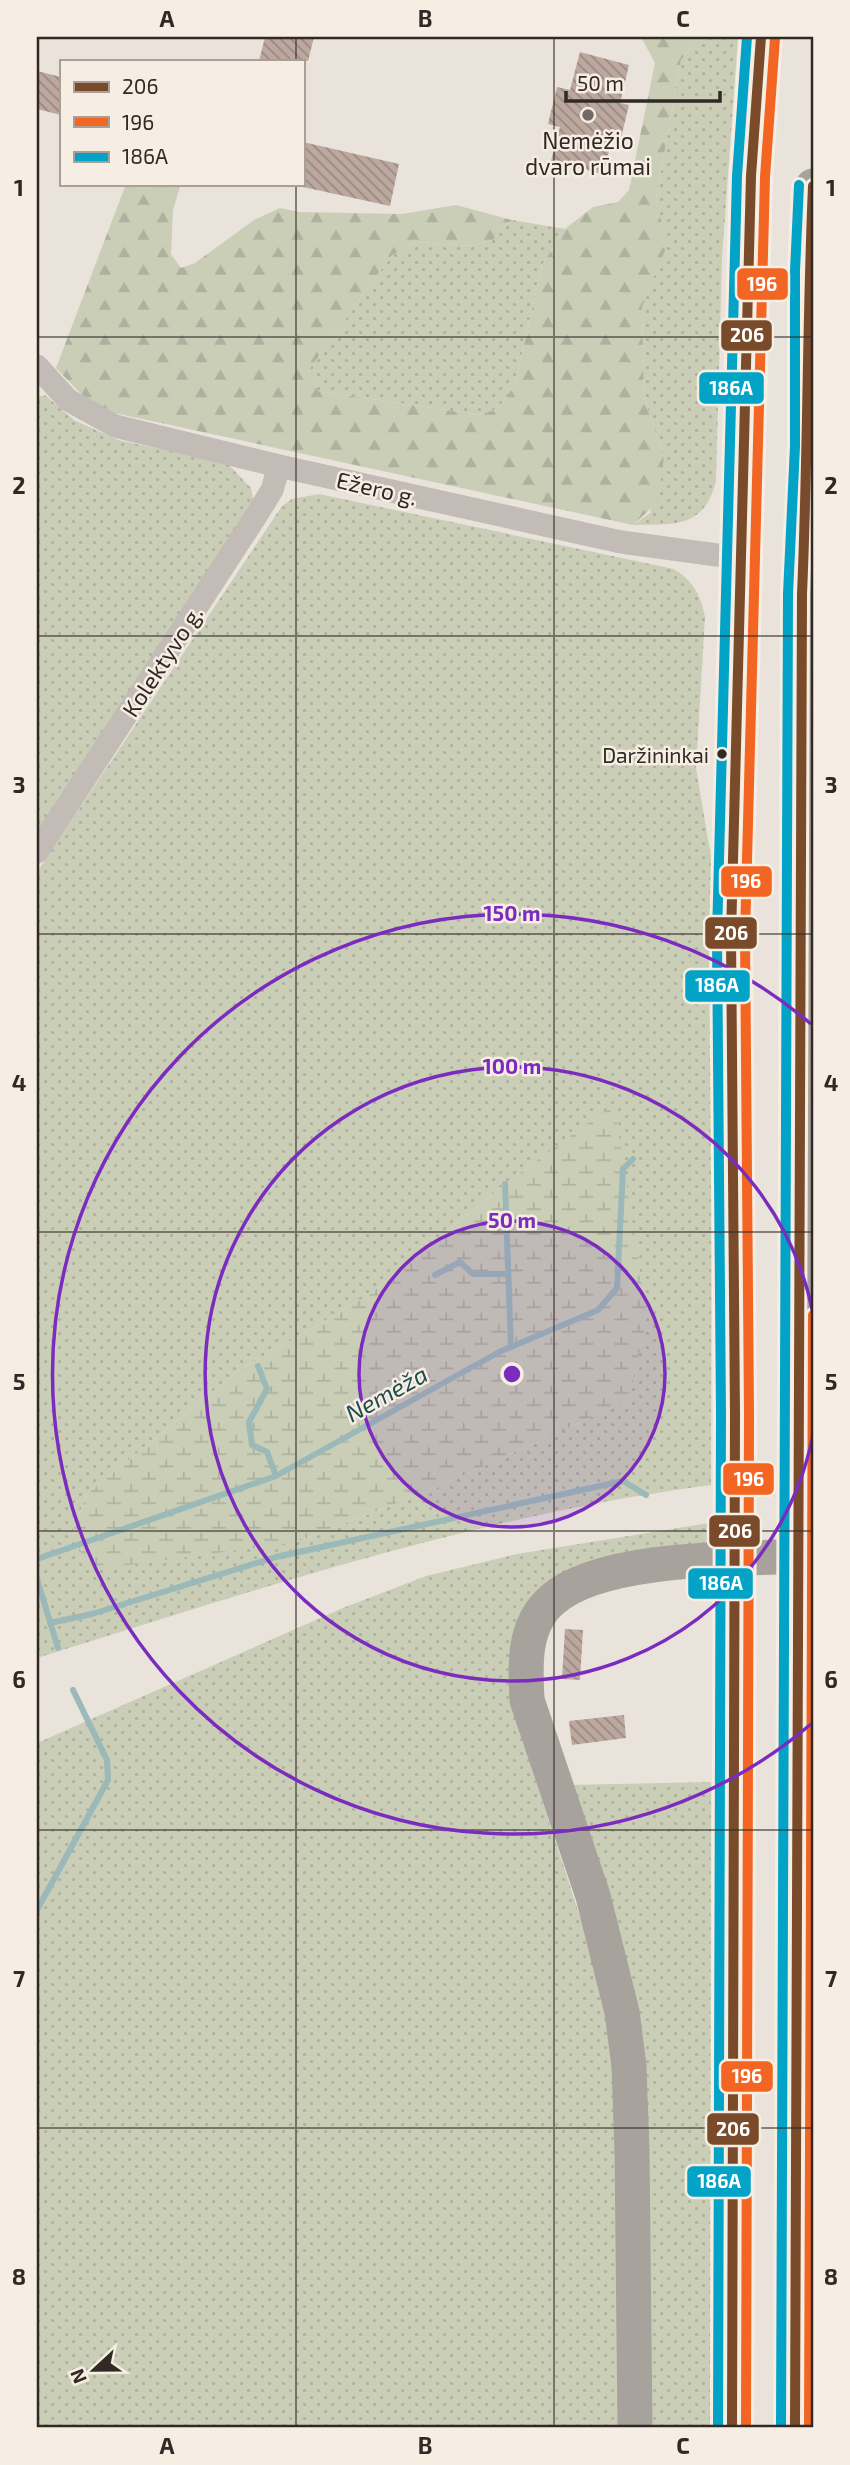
<svg xmlns="http://www.w3.org/2000/svg" width="850" height="2465" font-family="'Exo 2',sans-serif">
  <style>
    .grass { fill: url(#grass-dots); fill-rule: evenodd }
    .forest { fill: url(#forest-firs) }
    .wetland { fill: url(#wetland-marsh) }
    .lines { fill: none; stroke-linecap: round; stroke-linejoin: round }
    .stream { stroke: #9bb9b8; stroke-width: 6 }
    .building { fill: url(#building-back-hatch) }
    .minor { stroke: #c2bbb6; stroke-width: 23 }
    .highway { stroke: #a8a29c; stroke-width: 35 }
    .bus-1-casing { stroke: #f7eee3; stroke-width: 16 }
    .bus-2-casing { stroke: #f7eee3; stroke-width: 16 }
    .bus-3-casing { stroke: #f7eee3; stroke-width: 16 }
    .bus-1 { stroke: #7a4b2a; stroke-width: 10 }
    .bus-2 { stroke: #f26522; stroke-width: 10 }
    .bus-3 { stroke: #02a3c6; stroke-width: 10 }
    .grid { fill: none; stroke: #312925; stroke-width: 2; stroke-opacity: 0.55 }
    .ring { fill: none; stroke: #7b2cbf; stroke-width: 3.5 }
    .poi-dot { fill: #716a65; stroke: #f7eee3; stroke-width: 2.5 }
    .bus-dot { fill: #312925; stroke: #f7eee3; stroke-width: 2.5 }
    .labels { text-anchor: middle; dominant-baseline: central; stroke-width: 5; stroke-linejoin: round; paint-order: stroke }
    .bus-label { font-size: 21px; fill: #312925; stroke: #f7eee3; text-anchor: end }
    .poi-label { font-size: 23px; fill: #312925; stroke: #f7eee3 }
    .street-label { font-size: 23px; fill: #312925; stroke: #f7eee3 }
    .water-label { font-size: 24px; font-style: italic; fill: #1e4d4f; stroke: #f7eee3 }
    .centre { fill: #7b2cbf; stroke: #f7eee3; stroke-width: 3.5 }
    .ring-label { font-size: 21px; text-anchor: middle; font-weight: bold; fill: #7b2cbf; stroke: #f7eee3; stroke-width: 5; stroke-linejoin: round; paint-order: stroke }
    .line-badge { stroke: #f7eee3; stroke-width: 2.5 }
    .badge-label { font-size: 19px; text-anchor: middle; font-weight: bold; fill: #fff }
    .neatline { fill: none; stroke: #312925; stroke-width: 2.5 }
    .grid-label { font-size: 23px; text-anchor: middle; font-weight: bold; fill: #312925 }
  </style>
  <defs>
    <pattern id="grass-dots" width="8" height="8" patternUnits="userSpaceOnUse" patternTransform="scale(1.75)"><rect width="8" height="8" fill="#caceb7"/><path d="M2 2h.1M6 6h.1" fill="none" stroke="#aeb19d" stroke-width="1.8" stroke-linecap="round"/></pattern>
    <pattern id="forest-firs" width="22" height="20" patternUnits="userSpaceOnUse" patternTransform="scale(1.75)"><rect width="22" height="20" fill="#caceb7"/><path d="M5 1l3.5 6h-7zM16 11l3.5 6h-7z" fill="#aeb19d"/></pattern>
    <pattern id="wetland-marsh" width="20" height="14" patternUnits="userSpaceOnUse" patternTransform="scale(1.75)"><rect width="20" height="14" fill="#caceb7"/><path d="M1 5h8M5 5V1M11 12h8M15 12V8" fill="none" stroke="#aeb19d"/></pattern>
    <pattern id="building-back-hatch" width="6" height="6" patternUnits="userSpaceOnUse" patternTransform="scale(1.75)"><rect width="6" height="6" fill="#bca89f"/><path d="M-1 5l2 2M0 0l6 6M5-1l2 2" fill="none" stroke="#998981"/></pattern>
  </defs>
  <rect width="100%" height="100%" fill="#e9e3dc"/>
  <g class="grass">
    <path d="M700 37H738L722 258 716 481C704 529 674 524 633 525L650 513 664 457 644 398 642 307 666 245 656 199 681 60Z"/>
    <polygon points="512,220 565,229 542,265 515,384 499,408 480,415 318,391 308,371 391,256 416,242 474,246 493,240"/>
    <polygon points="45,395 74,420 118,440 227,463 251,488 255,507 37,832 37,397"/>
    <path d="M319 494 674 569C693 581 701 595 705 617L696 768 712 863 711 1485C481 1515 258 1589 37 1658V872L282 506 292 499ZM614 1105 629 1400 436 1488 296 1542 73 1530 87 1494 238 1371 369 1295 505 1184Z"/>
    <polygon points="709,1523 711,1550 560,1578 515,1717 585,1932 602,1991 611,2048 616,2114 620,2428 37,2428 37,1743 343,1608 426,1576 517,1554"/>
    <polygon points="711,1782 710,2428 649,2428 646,2097 567,1785"/>
  </g>
  <polygon class="forest" points="641,37 700,37 681,60 656,199 667,245 642,307 644,398 664,457 658,502 633,525 105,411 80,393 56,368 126,184 181,184 173,210 171,254 181,268 195,263 254,220 280,208 300,212 402,214 456,205 512,220 493,240 474,246 416,242 391,256 308,371 318,391 480,415 499,408 515,384 542,265 565,229 593,207 618,202 629,190 655,63"/>
  <polygon class="wetland" points="614,1104 647,1316 629,1400 436,1488 296,1542 99,1569 83,1558 73,1530 87,1494 238,1371 369,1295 505,1184"/>
  <g class="lines">
    <g class="stream">
      <polyline points="505,1184 511,1347"/>
      <polyline points="435,1275 460,1262 473,1274 507,1274"/>
      <polyline points="258,1366 267,1389 249,1422 252,1445 267,1452 276,1476"/>
      <polyline points="37,1559 276,1476 499,1352 598,1310 617,1288 623,1169 633,1159"/>
      <polyline points="37,1579 58,1648"/>
      <polyline points="50,1623 92,1614 276,1557 623,1481 646,1495"/>
      <polyline points="37,1910 108,1780 107,1760 73,1690"/>
    </g>
  </g>
  <g class="building">
    <polygon points="265,37 314,37 308,61 259,61"/>
    <polygon points="580,52 629,65 620,103 629,105 620,142 612,140 603,174 551,161 560,127 548,124 557,87 570,90"/>
    <polygon points="37,71 61,77 61,115 37,109"/>
    <polygon points="303,142 399,164 390,206 303,187"/>
    <polygon points="565,1629 583,1630 580,1680 562,1679"/>
    <polygon points="624,1715 626,1738 572,1745 569,1721"/>
  </g>
  <g class="lines">
    <g class="minor">
      <polyline points="37,366 68,400 115,426 279,466 621,542 739,558"/>
      <polyline points="37,852 256,516 272,490 279,466"/>
    </g>
    <g class="highway">
      <path d="M635 2428 632 2152 629 2066 622 2012 593 1896 527 1700C525 1665 523 1625 552 1600 602 1555 747 1559 813 1556"/>
      <polyline points="732,2428 735,1415 731,936 751,176 761,37"/>
      <polyline points="795,2428 802,594 809,446 809,271 813,186"/>
    </g>
    <defs>
      <g id="bus-1">
        <polyline points="732,2428 735,1415 731,936 751,176 761,37"/>
        <path d="M795 2428 802 594C808 458 807 322 813 186"/>
      </g>
      <g id="bus-2">
        <polyline points="746,2428 749,1415 745,936 765,177 775,38"/>
        <polyline points="809,2428 813,1315"/>
      </g>
      <g id="bus-3">
        <polyline points="718,2428 721,1415 717,936 737,176 747,37"/>
        <polyline points="781,2428 788,594 795,446 795,271 799,185"/>
      </g>
    </defs>
    <use href="#bus-1" class="bus-1-casing"/>
    <use href="#bus-2" class="bus-2-casing"/>
    <use href="#bus-3" class="bus-3-casing"/>
    <use href="#bus-1" class="bus-1"/>
    <use href="#bus-2" class="bus-2"/>
    <use href="#bus-3" class="bus-3"/>
  </g>
  <path class="grid" d="M296 37V61M554 37V2428M296 184V2428M37 337H813M37 636H813M37 934H813M37 1232H813M37 1531H813M37 1830H813M37 2128H813"/>
  <circle cx="512" cy="1374" r="153" fill="#7b2cbf" fill-opacity=".12"/>
  <g class="ring">
    <circle cx="512" cy="1374" r="153"/>
    <path d="M813 1435A307 307 0 1 1 813 1313"/>
    <path d="M811 1724A460 460 0 1 1 811 1024"/>
  </g>
  <circle class="poi-dot" cx="588" cy="115" r="7"/>
  <circle class="bus-dot" cx="722" cy="754" r="6"/>
  <g class="labels">
    <g class="bus-label">
      <text x="709" y="754">Daržininkai</text>
    </g>
    <g class="poi-label">
      <text x="588" y="140">Nemėžio<tspan x="588" dy="26">dvaro rūmai</tspan></text>
    </g>
    <g class="street-label">
      <text transform="translate(377 488) rotate(13)">Ežero g.</text>
      <text transform="translate(162 661) rotate(-57)">Kolektyvo g.</text>
    </g>
    <g class="water-label">
      <text transform="translate(386 1393) rotate(-29)">Nemėža</text>
    </g>
  </g>
  <circle cx="512" cy="1374" r="10" class="centre"/>
  <g class="ring-label">
    <text x="512" y="921">150 m</text>
    <text x="512" y="1074">100 m</text>
    <text x="512" y="1228">50 m</text>
  </g>
  <g class="line-badge">
    <rect x="736" y="267" width="53" height="34" rx="7" fill="#f26522"/>
    <rect x="720" y="319" width="53" height="33" rx="7" fill="#7a4b2a"/>
    <rect x="698" y="371" width="67" height="34" rx="7" fill="#02a3c6"/>
    <rect x="720" y="865" width="53" height="33" rx="7" fill="#f26522"/>
    <rect x="704" y="916" width="54" height="34" rx="7" fill="#7a4b2a"/>
    <rect x="684" y="969" width="67" height="34" rx="7" fill="#02a3c6"/>
    <rect x="722" y="1462" width="53" height="34" rx="7" fill="#f26522"/>
    <rect x="708" y="1514" width="53" height="34" rx="7" fill="#7a4b2a"/>
    <rect x="687" y="1567" width="67" height="33" rx="7" fill="#02a3c6"/>
    <rect x="720" y="2060" width="54" height="33" rx="7" fill="#f26522"/>
    <rect x="706" y="2112" width="54" height="34" rx="7" fill="#7a4b2a"/>
    <rect x="686" y="2165" width="66" height="33" rx="7" fill="#02a3c6"/>
  </g>
  <g class="badge-label">
    <text x="762" y="291">196</text>
    <text x="747" y="342">206</text>
    <text x="731" y="395">186A</text>
    <text x="746" y="888">196</text>
    <text x="731" y="940">206</text>
    <text x="717" y="992">186A</text>
    <text x="749" y="1486">196</text>
    <text x="735" y="1538">206</text>
    <text x="721" y="1590">186A</text>
    <text x="747" y="2083">196</text>
    <text x="733" y="2136">206</text>
    <text x="719" y="2188">186A</text>
  </g>
  <rect width="850" height="2465" fill="none" stroke="#f7eee3" stroke-width="77"/>
  <rect x="60" y="60" width="245" height="126" fill="#f7eee3" stroke="#a89f97" stroke-width="2"/>
  <rect x="74" y="82" width="35" height="10" fill="#7a4b2a" stroke="#a89f97" stroke-width="2"/>
  <text x="122" y="94" font-size="21" fill="#312925">206</text>
  <rect x="74" y="117" width="35" height="10" fill="#f26522" stroke="#a89f97" stroke-width="2"/>
  <text x="122" y="130" font-size="21" fill="#312925">196</text>
  <rect x="74" y="152" width="35" height="10" fill="#02a3c6" stroke="#a89f97" stroke-width="2"/>
  <text x="122" y="164" font-size="21" fill="#312925">186A</text>
  <g transform="translate(94 2370) rotate(248)" stroke="#f7eee3" stroke-width="5" paint-order="stroke">
  <path d="M0-5L12 26L0 18L-12 26Z" fill="#312925"/>
  <text y="-10" font-size="19" font-weight="bold" text-anchor="middle" fill="#312925">N</text>
  </g>
  <path d="M566 91v10h154v-10" fill="none" stroke="#312925" stroke-width="3.5"/>
  <text x="577" y="91" font-size="21" fill="#312925" stroke="#f7eee3" stroke-width="5" paint-order="stroke">50 m</text>
  <rect x="38" y="38" width="774" height="2388" class="neatline"/>
  <g class="grid-label">
    <text x="167" y="27">A</text>
    <text x="425" y="27">B</text>
    <text x="683" y="27">C</text>
    <text x="19" y="196">1</text>
    <text x="831" y="196">1</text>
    <text x="19" y="494">2</text>
    <text x="831" y="494">2</text>
    <text x="19" y="793">3</text>
    <text x="831" y="793">3</text>
    <text x="19" y="1091">4</text>
    <text x="831" y="1091">4</text>
    <text x="19" y="1390">5</text>
    <text x="831" y="1390">5</text>
    <text x="19" y="1688">6</text>
    <text x="831" y="1688">6</text>
    <text x="19" y="1987">7</text>
    <text x="831" y="1987">7</text>
    <text x="19" y="2285">8</text>
    <text x="831" y="2285">8</text>
    <text x="167" y="2454">A</text>
    <text x="425" y="2454">B</text>
    <text x="683" y="2454">C</text>
  </g>
</svg>
